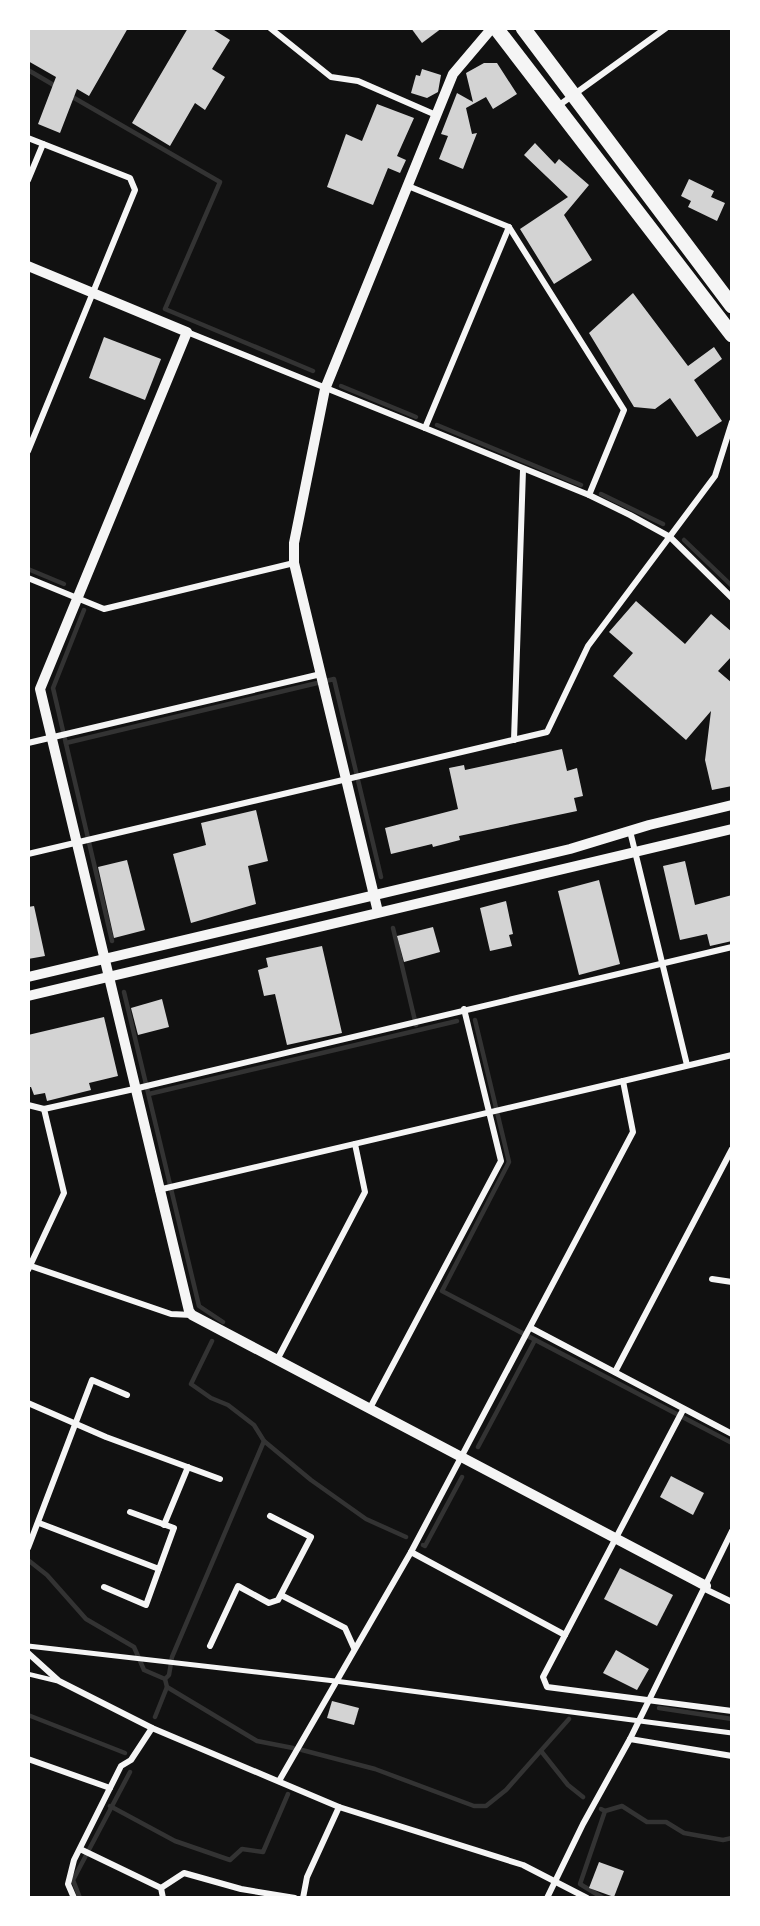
<svg xmlns="http://www.w3.org/2000/svg" width="760" height="1926" font-family="Spectral,serif">
  <style>
    .lines { fill: none; stroke-linecap: round; stroke-linejoin: round }
    .stream { stroke: #333; stroke-width: 4.5 }
    .building { fill: #d3d3d3 }
    .service { stroke: #f5f5f5; stroke-width: 4.5 }
    .pedestrian { stroke: #f5f5f5; stroke-width: 5 }
    .minor { stroke: #f5f5f5; stroke-width: 6 }
    .tertiary { stroke: #f5f5f5; stroke-width: 10 }
    .trunk { stroke: #f5f5f5; stroke-width: 15 }
  </style>
  <rect width="100%" height="100%" fill="#111"/>
  <g class="lines">
    <g class="stream">
      <polyline points="28,70 57,87"/>
      <polyline points="69,95 220,182 165,309 313,371"/>
      <polyline points="341,386 416,417"/>
      <polyline points="437,425 581,485"/>
      <polyline points="601,494 663,524"/>
      <polyline points="684,540 732,586"/>
      <polyline points="28,569 64,584"/>
      <polyline points="84,610 53,688 112,941"/>
      <polyline points="66,743 334,679 381,877"/>
      <polyline points="393,928 416,1025"/>
      <polyline points="124,992 199,1306 223,1322"/>
      <polyline points="475,1020 509,1162 442,1291 732,1443"/>
      <polyline points="149,1094 457,1021"/>
      <polyline points="212,1341 191,1384 211,1398 228,1405 254,1425 264,1441 311,1480 366,1519 406,1537"/>
      <polyline points="478,1447 535,1340"/>
      <polyline points="423,1545 425,1546 462,1477"/>
      <polyline points="28,1560 47,1575 86,1619 134,1647 144,1670 165,1679"/>
      <polyline points="167,1687 257,1741 293,1748"/>
      <polyline points="659,1708 732,1719"/>
      <polyline points="28,1715 125,1753"/>
      <polyline points="155,1717 167,1687 165,1679 169,1675 172,1657 264,1441"/>
      <polyline points="302,1750 375,1769 474,1806 486,1806 506,1790 569,1719"/>
      <polyline points="541,1751 568,1785 583,1797"/>
      <polyline points="110,1806 175,1841 230,1860 242,1849 263,1852 288,1794"/>
      <polyline points="601,1809 605,1811 580,1884 603,1898"/>
      <polyline points="605,1811 622,1806 647,1822 666,1822 684,1833 723,1840 732,1838"/>
      <polyline points="80,1898 73,1880 130,1772"/>
    </g>
  </g>
  <g class="building">
    <polygon points="28,28 128,28 89,96 77,89 60,133 38,124 56,77 28,61"/>
    <polygon points="188,28 211,28 230,40 212,69 225,77 205,110 195,103 170,146 132,123"/>
    <polygon points="411,28 442,28 422,43"/>
    <polygon points="484,63 497,63 517,94 493,109 486,97 466,108 472,134 477,133 463,169 439,159 448,136 441,134 457,93 473,102 466,73"/>
    <polygon points="422,69 441,75 438,92 427,98 411,93 416,75 420,76"/>
    <polygon points="377,104 414,118 397,156 406,160 400,173 388,168 373,205 327,187 346,134 362,141"/>
    <polygon points="535,143 555,164 559,159 589,185 564,215 592,260 554,284 520,229 568,197 524,155"/>
    <polygon points="689,179 714,191 711,197 725,203 717,221 688,207 691,201 681,196"/>
    <polygon points="633,293 688,366 714,347 722,359 694,380 722,421 697,437 670,398 655,409 634,407 589,333"/>
    <polygon points="104,337 161,359 145,400 89,378"/>
    <polygon points="636,601 685,644 711,614 732,632 732,656 718,671 732,683 732,786 712,790 705,760 711,711 686,740 613,676 633,653 609,632"/>
    <polygon points="562,749 567,771 577,768 583,796 574,798 577,811 459,836 460,840 433,847 432,844 391,854 385,828 458,809 449,768 464,765 465,770"/>
    <polygon points="256,810 268,861 248,866 256,904 191,923 173,854 206,845 201,823"/>
    <polygon points="127,860 145,930 114,938 98,867"/>
    <polygon points="685,861 695,905 732,895 732,941 710,946 707,934 680,940 663,866"/>
    <polygon points="599,880 620,964 579,975 558,891"/>
    <polygon points="506,901 513,934 509,935 512,946 490,951 480,908"/>
    <polygon points="34,906 45,956 28,959 28,907"/>
    <polygon points="433,927 440,952 404,962 397,936"/>
    <polygon points="322,946 342,1033 287,1045 275,994 264,996 258,970 268,967 266,958"/>
    <polygon points="162,999 169,1027 138,1035 131,1008"/>
    <polygon points="104,1017 118,1076 89,1083 91,1090 47,1101 45,1093 34,1095 31,1087 28,1087 28,1035"/>
    <polygon points="671,1476 704,1493 693,1515 660,1497"/>
    <polygon points="620,1568 673,1595 657,1626 604,1599"/>
    <polygon points="616,1650 649,1669 637,1690 603,1673"/>
    <polygon points="332,1701 359,1708 354,1725 327,1718"/>
    <polygon points="599,1862 624,1871 614,1897 589,1888"/>
  </g>
  <g class="lines">
    <polyline class="service" points="28,1674 57,1681"/>
    <polyline class="pedestrian" points="28,1646 335,1681 732,1733"/>
    <g class="minor">
      <polyline points="270,28 331,77 358,81 436,115"/>
      <polyline points="558,106 666,28"/>
      <polyline points="28,138 130,178 135,190 28,451"/>
      <polyline points="28,180 43,144"/>
      <polyline points="408,186 509,227 624,410 589,495"/>
      <polyline points="187,332 425,428 589,495 630,515 670,537 732,598"/>
      <polyline points="425,428 509,227"/>
      <polyline points="28,578 104,609 294,563"/>
      <polyline points="514,740 523,470"/>
      <polyline points="28,743 321,674"/>
      <polyline points="630,831 687,1065"/>
      <polyline points="28,854 547,732 588,646 715,476 732,422"/>
      <polyline points="623,1081 732,1055"/>
      <polyline points="28,1105 44,1109 134,1089 732,947"/>
      <polyline points="158,1190 623,1081 633,1132 411,1552 279,1781"/>
      <polyline points="28,1265 171,1314 192,1315"/>
      <polyline points="28,1270 64,1193 44,1109"/>
      <polyline points="712,1279 732,1282"/>
      <polyline points="531,1328 732,1434"/>
      <polyline points="277,1360 365,1192 355,1144"/>
      <polyline points="615,1372 732,1149"/>
      <polyline points="28,1403 106,1437 220,1479"/>
      <polyline points="370,1408 501,1161 464,1009"/>
      <polyline points="683,1410 543,1677 547,1687 732,1711"/>
      <polyline points="39,1523 159,1569 174,1528 130,1512"/>
      <polyline points="164,1525 188,1467"/>
      <polyline points="28,1548 92,1380 127,1395"/>
      <polyline points="411,1552 565,1635"/>
      <polyline points="104,1587 146,1605 159,1569"/>
      <polyline points="705,1589 732,1602"/>
      <polyline points="281,1595 345,1628 354,1648"/>
      <polyline points="210,1646 238,1586 269,1603 278,1600 311,1537 270,1516"/>
      <polyline points="28,1653 59,1681 152,1728 339,1807 523,1865 587,1898"/>
      <polyline points="630,1739 732,1756"/>
      <polyline points="28,1759 110,1788"/>
      <polyline points="80,1849 161,1888 163,1898"/>
      <polyline points="161,1888 184,1873 241,1889 295,1898"/>
      <polyline points="74,1898 68,1884 74,1860 121,1766 131,1760 152,1728"/>
      <polyline points="303,1898 307,1877 339,1807"/>
      <polyline points="547,1898 583,1824 630,1739 732,1531"/>
    </g>
    <g class="tertiary">
      <polyline points="28,266 187,332 40,689 189,1311 192,1315 706,1586"/>
      <polyline points="378,912 294,563 294,543 325,389 453,74 492,28"/>
      <polyline points="28,977 570,849 649,825 732,805"/>
      <polyline points="28,996 732,829"/>
    </g>
    <g class="trunk">
      <polyline points="496,28 732,335"/>
      <polyline points="523,28 732,306"/>
    </g>
  </g>
  <rect width="760" height="1926" fill="none" stroke="#ffffff" stroke-width="60"/>
</svg>
